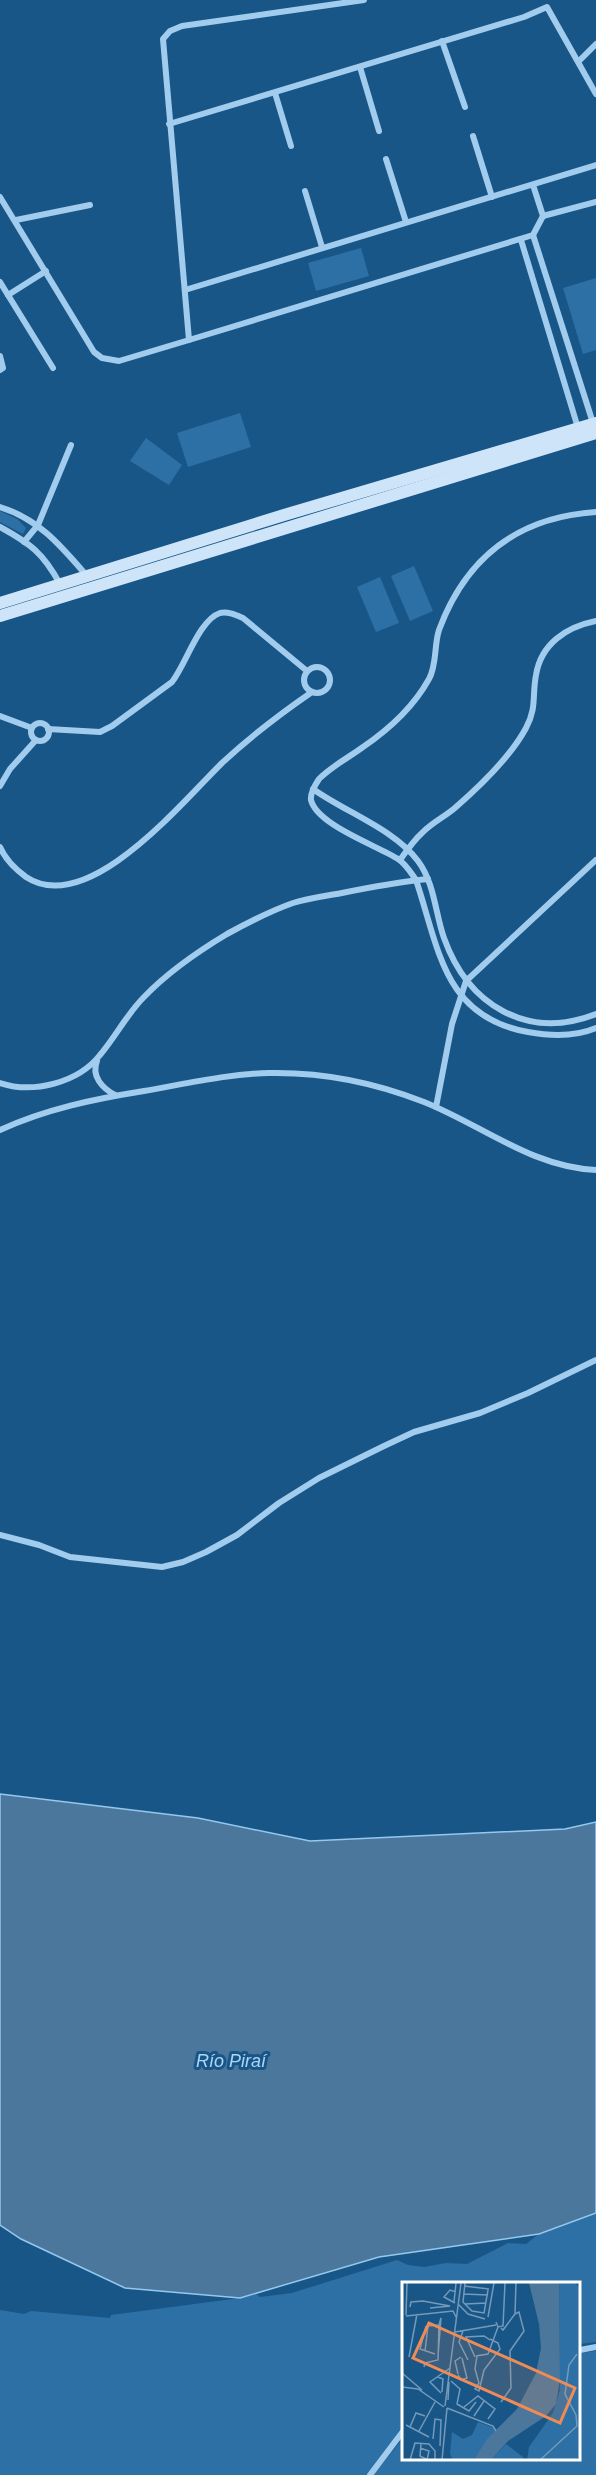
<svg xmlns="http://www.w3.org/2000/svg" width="596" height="2475" font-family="Helvetica,sans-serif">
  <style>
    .green { fill: #2c70a6 }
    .water { fill: #4c779c; stroke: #94c8ef; stroke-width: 1.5 }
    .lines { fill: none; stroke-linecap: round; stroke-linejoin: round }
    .minor { stroke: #a1cced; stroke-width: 6 }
    .secondary { stroke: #cee5f9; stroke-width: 12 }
    .labels { text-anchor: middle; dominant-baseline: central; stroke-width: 6; stroke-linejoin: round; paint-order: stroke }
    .water-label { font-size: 18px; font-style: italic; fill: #add5f4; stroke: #195688 }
    .inset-road { fill: none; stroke: #759ab8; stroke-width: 1.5 }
    .view { fill: #ef8b55; fill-opacity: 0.15; stroke: #ef8b55; stroke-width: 3 }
    .inset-edge { fill: none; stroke: #fff; stroke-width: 3 }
  </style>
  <rect width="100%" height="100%" fill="#195688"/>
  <g class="green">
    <polygon points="361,248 369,276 316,291 308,263"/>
    <polygon points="596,278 596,350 583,354 563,288"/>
    <polygon points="240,413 251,447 188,467 177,433"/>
    <polygon points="146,438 182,465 169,485 130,461"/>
    <polygon points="0,511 17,519 26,528 23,534 0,522"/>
    <polygon points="414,566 433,611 410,621 391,576"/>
    <polygon points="380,577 399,623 376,632 357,587"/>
    <polygon points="596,2213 596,2342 580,2344 580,2283 404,2283 404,2425 388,2450 367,2475 0,2475 0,2310 24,2314 31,2311 110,2318 111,2315 240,2298 256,2294 260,2297 292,2293 397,2260 408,2265 424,2267 446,2263 467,2264 508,2243 526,2244 539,2234"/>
    <polygon points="596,2351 596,2475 373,2475 404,2437 404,2458 580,2458 580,2353"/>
  </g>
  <polygon class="water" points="0,1794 198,1818 310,1841 565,1829 596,1822 596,2213 539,2234 379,2257 240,2298 125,2288 21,2239 0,2225"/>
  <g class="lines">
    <g class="minor">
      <polyline points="442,41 465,107"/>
      <polyline points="579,61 596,44"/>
      <polyline points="360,67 379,131"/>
      <polyline points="275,93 291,146"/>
      <polyline points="169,124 524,17 547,7 596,94"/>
      <polyline points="473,136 492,197"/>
      <polyline points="386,159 406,222"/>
      <polyline points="305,191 322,247"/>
      <polyline points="0,197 94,352 102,358 119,361 189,340 163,39 170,31 182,26 364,0"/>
      <polyline points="543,216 596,202"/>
      <polyline points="16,220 90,205"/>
      <polyline points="533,235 593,423"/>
      <polyline points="521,240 578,428"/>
      <polyline points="0,282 53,368"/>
      <polyline points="185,290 596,165"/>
      <polyline points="8,295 46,271"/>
      <polyline points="189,340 533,235 543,216 533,185"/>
      <polyline points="0,356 3,368 0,370"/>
      <path d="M0 507C39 519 61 546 87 576"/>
      <path d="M596 512C519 517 466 557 439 630 434 645 437 665 429 679 414 706 388 730 363 747 348 758 332 766 319 779 315 785 310 793 311 800 317 825 378 846 398 859 406 864 411 873 416 880 439 948 443 1017 528 1032 550 1036 575 1037 596 1028"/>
      <path d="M0 527C31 544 43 553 60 584"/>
      <polyline points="24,542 38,525 71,445"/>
      <circle cx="317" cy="680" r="13"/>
      <polyline points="0,716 32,728"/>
      <circle cx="40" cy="732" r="9"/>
      <path d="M48 729 100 732 112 726 172 682C186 664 199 620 220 613 228 611 236 615 243 618L307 671"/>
      <polyline points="0,786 10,769 36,740"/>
      <path d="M313 789C345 812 394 829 418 861 435 884 435 913 444 938 468 1005 527 1041 596 1014"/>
      <path d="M0 847C5 859 15 869 26 877 88 918 183 801 222 763 250 737 280 714 312 692"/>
      <path d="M400 860C407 850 414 840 423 832 433 822 446 816 456 807 480 786 511 756 526 728 537 708 532 695 536 675 541 644 566 627 596 621"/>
      <path d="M97 1061C91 1076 102 1088 115 1095"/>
      <path d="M0 1083C33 1094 78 1083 100 1055 116 1036 127 1014 144 997 168 972 197 952 227 934 249 922 270 911 293 903 309 898 326 896 342 893 371 887 399 882 428 879"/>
      <polyline points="436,1107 452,1024 466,981 596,860"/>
      <path d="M0 1130C46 1109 94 1099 144 1091 185 1084 227 1074 269 1073 322 1072 376 1083 424 1102 482 1125 531 1167 596 1170"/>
      <polyline points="0,1535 39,1545 70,1557 162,1567 183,1562 206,1552 237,1535 279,1503 319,1478 384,1446 414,1432 480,1413 528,1393 596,1360"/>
      <polyline points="580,2350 596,2347"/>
      <polyline points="370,2475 404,2430"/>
    </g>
    <g class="secondary">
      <polyline points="0,603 284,515 596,423"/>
      <polyline points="0,616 596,433"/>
    </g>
  </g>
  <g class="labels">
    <g class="water-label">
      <text x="231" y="2061">Río Piraí</text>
    </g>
  </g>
  <g transform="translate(402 2282)">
    <rect width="178" height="178" fill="#195688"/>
    <path d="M157 1H173L179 7 178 172 174 178H125L127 165 151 131 158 108ZM76 140 92 146 93 150 72 178H51L48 172 50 150 61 157 70 153ZM104 162 121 175 122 178H89Z" fill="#2c70a6"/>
    <path d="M127 1H157L158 97 154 122 144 134 106 159 89 178H72L85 157 115 127 134 91 139 66 137 42Z" fill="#4c779c"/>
    <path class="inset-road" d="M63 1 61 20 70 29 82 31 86 8M62 4 87 7M62 12 86 13M52 20 54 1M53 21 42 15 48 8 54 10M56 22 66 32 83 37M63 22 84 21M8 25 9 20 21 19 48 24 28 26M4 33 5 1M4 34 51 29 54 35M86 35 92 1M94 40 96 45 101 44 103 1M24 44 18 67 33 72M99 46 101 48 113 32 114 1M61 49 57 60 66 78M53 50 94 43M36 74 39 36 37 43M74 74 86 72 96 45M75 74 73 87 77 101 73 107 77 109 82 88 98 67 96 61 88 57M7 75 15 32M73 75 64 55 82 54 88 58M22 85 23 81 36 78 37 43 26 44 23 69M0 91 20 108M56 92 53 79 59 75M56 93 59 98 65 96 60 76M36 95 41 97 40 110M49 99 58 107 55 122 67 129 74 120M0 105 16 107 42 125M39 111 28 100 48 86M46 118 47 100M99 120 109 106 108 69 122 49 117 30 113 32M43 124 59 1M62 125 76 114 93 127 86 137M45 126 91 144 94 149M72 134 82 119M4 143 27 155M8 145 14 131 23 134M17 149 33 120M31 157 33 137 39 138 38 164M19 162 18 174 26 178M18 166 27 169 25 178M8 178 13 161 27 162 33 169V178M40 178 45 126M138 178 175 144 174 133 163 112 167 83 175 72"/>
    <path class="view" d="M27 41 173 106 158 141 11 76Z"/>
    <rect width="178" height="178" class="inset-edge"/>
  </g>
</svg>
